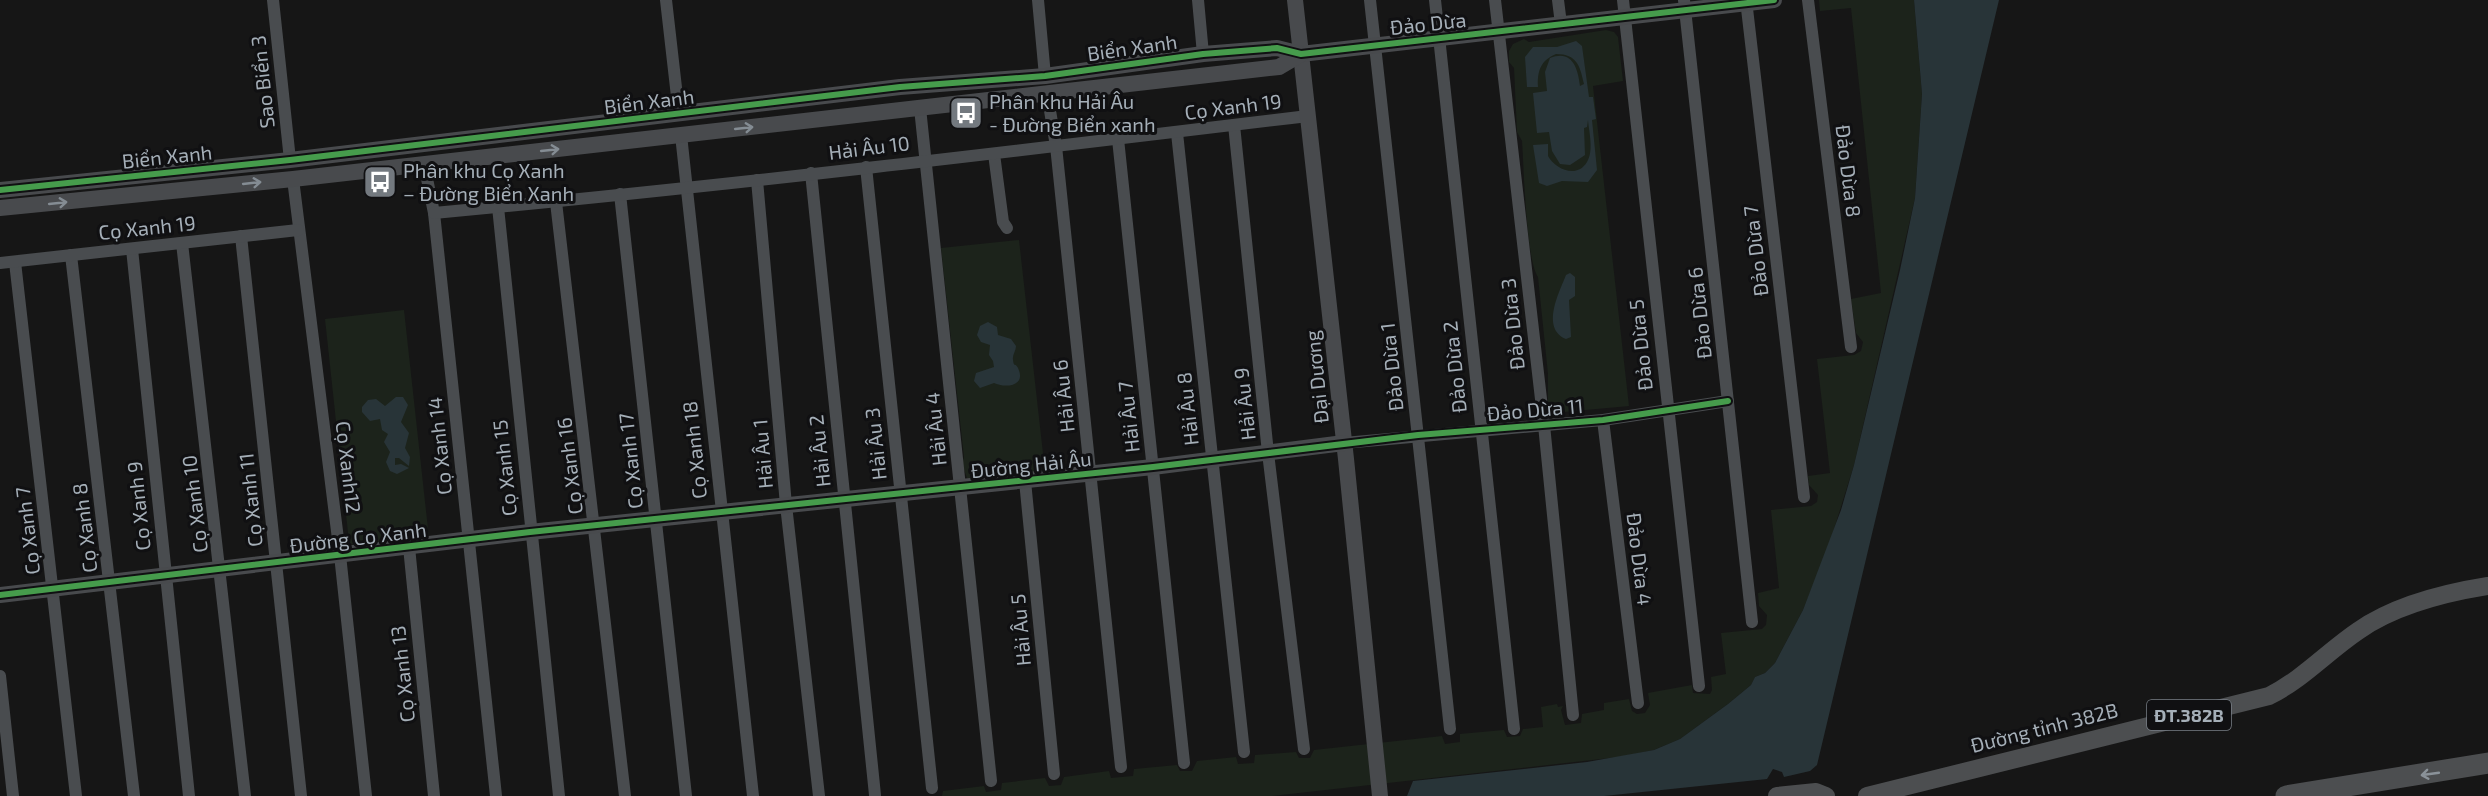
<svg xmlns="http://www.w3.org/2000/svg" width="2488" height="796" font-family="'Exo 2',sans-serif">
  <style>
    .green { fill: #1c231b }
    .water { fill: #283438 }
    .lines { fill: none; stroke-linecap: round; stroke-linejoin: round }
    .street { stroke: #494c4f; stroke-width: 12 }
    .secondary { stroke: #484a4d; stroke-width: 16 }
    .primary { stroke: #4c4e50; stroke-width: 18 }
    .highway { stroke: #4c4e50; stroke-width: 21 }
    .cycleway-casing { stroke: #101012; stroke-width: 10 }
    .cycleway { stroke: #469c4c; stroke-width: 6 }
    .oneway { stroke: #848c93 }
    .oneway2 { stroke: #8a9299 }
    .labels { text-anchor: middle; dominant-baseline: central; stroke-width: 6; stroke-linejoin: round; paint-order: stroke }
    .shield { fill: #101012; stroke: #787f86; stroke-width: 1.5 }
    .shield-label { font-size: 18px; font-weight: bold; fill: #a5afb8 }
    .street-label { font-size: 20px; fill: #a5afb8; stroke: #101012 }
    .poi-label { font-size: 20px; fill: #a5afb8; stroke: #101012; text-anchor: start }
  </style>
  <rect width="100%" height="100%" fill="#161616"/>
  <g class="green">
    <polygon points="1819,0 1914,0 1922,94 1915,198 1854,465 1829,545 1803,610 1775,663 1765,673 1755,677 1751,685 1728,704 1680,739 1654,750 1619,757 1272,796 942,796 943,791 984,786 986,792 1001,790 1002,783 1045,778 1049,786 1061,785 1064,777 1109,771 1111,778 1133,776 1134,769 1177,765 1180,771 1192,771 1197,761 1236,757 1238,764 1254,763 1255,755 1296,752 1299,758 1310,758 1314,750 1442,736 1445,744 1460,742 1460,734 1504,730 1507,737 1520,736 1523,729 1543,727 1541,707 1557,704 1558,707 1563,706 1561,710 1565,725 1581,723 1582,714 1604,710 1604,703 1629,699 1632,711 1637,714 1645,713 1650,705 1648,693 1692,685 1693,693 1710,694 1712,690 1711,677 1726,674 1721,633 1762,629 1766,625 1767,615 1759,606 1758,593 1779,588 1771,510 1811,506 1817,502 1818,495 1809,485 1808,476 1830,473 1817,359 1854,355 1861,351 1863,342 1856,333 1851,299 1881,293 1851,8 1820,11"/>
    <path d="M1606 30 1614 32 1618 37 1623 81 1593 86 1629 406 1552 413 1548 408V374L1538 277C1526 260 1524 168 1522 141L1517 132 1514 68 1509 62V51L1513 44 1524 39 1529 42Z"/>
    <polygon points="1019,240 1045,471 971,479 967,478 962,464 964,457 941,248"/>
    <polygon points="404,310 429,538 355,546 349,542 325,319"/>
  </g>
  <g class="water">
    <polygon points="1914,0 1999,0 1817,765 1810,771 1784,777 1782,772 1773,769 1767,779 1604,796 1407,796 1413,781 1587,762 1654,750 1680,739 1728,704 1751,685 1755,677 1765,673 1775,663 1803,610 1841,510 1854,465 1900,270 1915,198 1922,94"/>
    <path d="M1576 41 1582 46 1589 97H1593L1596 119 1592 120 1597 170 1588 182 1562 181 1547 186 1539 183 1533 145 1548 144V156C1555 169 1577 179 1587 162 1594 151 1589 132 1588 120L1587 127 1584 128 1585 155 1570 165 1560 164 1552 151 1549 132 1537 133 1533 93 1547 91 1545 72 1550 58C1572 49 1578 68 1580 86L1584 84C1580 66 1577 54 1556 54 1541 60 1537 71 1538 87H1527L1525 57 1533 47H1557Z"/>
    <path d="M1570 273 1575 277V296L1569 300 1571 337 1566 339C1540 328 1560 291 1566 275Z"/>
    <path d="M988 322 997 327 998 335 1011 339 1016 346C1016 351 1012 355 1013 360 1014 368 1015 362 1018 368 1027 387 1004 388 994 383L980 388 974 381 976 373 994 367 993 361 989 355 990 345 981 342 977 335 980 326Z"/>
    <polygon points="396,397 403,397 408,405 401,422 409,433 405,448 410,457 409,466 399,458 395,458 395,465 401,464 409,468 397,474 390,471 386,462 390,452 384,442 388,434 382,430 380,419 370,421 362,412 362,407 368,400 376,399 385,406"/>
  </g>
  <g class="lines">
    <g class="street">
      <polyline points="273,0 290,160"/>
      <polyline points="666,0 679,114"/>
      <polyline points="1038,0 1045,76"/>
      <polyline points="1198,0 1203,54"/>
      <polyline points="1370,0 1450,729"/>
      <polyline points="1435,0 1514,729"/>
      <polyline points="1495,0 1544,425 1573,715"/>
      <polyline points="1558,0 1561,24"/>
      <polyline points="1623,0 1699,686"/>
      <polyline points="1684,0 1752,622"/>
      <polyline points="1746,0 1804,497"/>
      <polyline points="1808,0 1851,347"/>
      <polyline points="1047,93 1056,146 1121,767"/>
      <polyline points="920,108 991,781"/>
      <polyline points="1234,125 1268,453 1304,749"/>
      <polyline points="1177,133 1244,752"/>
      <polyline points="681,135 753,796"/>
      <polyline points="1118,139 1184,763"/>
      <polyline points="994,154 1003,222 1007,228"/>
      <polyline points="424,164 434,213 496,796"/>
      <polyline points="866,167 932,788"/>
      <polyline points="811,173 875,795"/>
      <polyline points="293,179 340,555 366,796"/>
      <polyline points="757,180 786,505 819,796"/>
      <polyline points="620,194 686,796"/>
      <polyline points="556,202 625,796"/>
      <polyline points="498,207 559,796"/>
      <path d="M434 213C726 186 1017 151 1308 116"/>
      <polyline points="241,236 301,796"/>
      <polyline points="182,243 245,796"/>
      <polyline points="132,249 189,796"/>
      <polyline points="71,255 134,796"/>
      <polyline points="15,262 76,796"/>
      <polyline points="0,263 298,230"/>
      <polyline points="1603,420 1638,703"/>
      <polyline points="1344,443 1603,420 1728,401"/>
      <polyline points="1025,481 1054,774"/>
      <polyline points="409,547 434,796"/>
      <polyline points="0,676 13,796"/>
    </g>
    <g class="secondary">
      <polyline points="1295,0 1346,459 1380,796"/>
      <polyline points="0,190 290,160 900,87 1045,76 1203,54 1277,48 1301,54 1774,0"/>
      <polyline points="0,208 293,179 1279,67 1301,54"/>
      <polyline points="0,595 530,532 1153,467 1344,443"/>
    </g>
    <g class="primary">
      <polyline points="1777,796 1816,792 1826,796"/>
      <path d="M1867 796 2269 696C2303 679 2327 652 2358 631 2395 605 2444 593 2488 586"/>
    </g>
    <polyline class="highway" points="2286,796 2488,763"/>
    <defs>
      <g id="cycleway">
        <polyline points="0,190 290,160 900,87 1045,76 1203,54 1277,48 1301,54 1774,0"/>
        <polyline points="0,595 530,532 1153,467 1418,435 1603,420 1728,401"/>
      </g>
    </defs>
    <use href="#cycleway" class="cycleway-casing"/>
    <use href="#cycleway" class="cycleway"/>
  </g>
  <defs><path id="oneway-shaft" d="M-6 0H5M1.5-3L5.5 0L1.5 3" fill="none" stroke-width="1.6" stroke-linecap="round" stroke-linejoin="round" transform="scale(1.5)"/></defs>
  <g class="oneway">
    <use href="#oneway-shaft" transform="translate(744 128) rotate(-6)"/>
    <use href="#oneway-shaft" transform="translate(550 150) rotate(-6)"/>
    <use href="#oneway-shaft" transform="translate(252 183) rotate(-6)"/>
    <use href="#oneway-shaft" transform="translate(58 203) rotate(-6)"/>
  </g>
  <use class="oneway2" href="#oneway-shaft" transform="translate(2430 774) rotate(172)"/>
  <defs>
    <symbol id="bus-square" viewBox="-11 -11 22 22"><rect x="-9" y="-9" width="18" height="18" rx="4" fill="#73797f" stroke="#101012"/><path d="M-5-6H5V4H4V6H2V4H-2V6H-4V4H-5ZM-3.5-4V0h7V-4ZM-3.5 1.2v1.5H-2V1.2ZM2 1.2v1.5H3.5V1.2Z" fill="#fff"/></symbol>
  </defs>
  <g fill-rule="evenodd">
    <use href="#bus-square" x="947" y="94" width="38" height="38"/>
    <use href="#bus-square" x="361" y="163" width="38" height="38"/>
  </g>
  <g class="labels">
    <rect class="shield" x="2147" y="700" width="84" height="30" rx="4.5"/>
    <g class="shield-label">
      <text x="2189" y="715">ĐT.382B</text>
    </g>
    <g class="street-label">
      <text transform="translate(1428 23) rotate(-6)">Đảo Dừa</text>
      <text transform="translate(1132 47) rotate(-8)">Biển Xanh</text>
      <text transform="translate(262 82) rotate(-96)">Sao Biển 3</text>
      <text transform="translate(649 101) rotate(-7)">Biển Xanh</text>
      <text transform="translate(1233 106) rotate(-7)">Cọ Xanh 19</text>
      <text transform="translate(869 147) rotate(-7)">Hải Âu 10</text>
      <text transform="translate(167 156) rotate(-6)">Biển Xanh</text>
      <text transform="translate(1849 171) rotate(83)">Đảo Dừa 8</text>
      <text transform="translate(147 227) rotate(-6)">Cọ Xanh 19</text>
      <text transform="translate(1755 251) rotate(-97)">Đảo Dừa 7</text>
      <text transform="translate(1699 313) rotate(-96)">Đảo Dừa 6</text>
      <text transform="translate(1512 324) rotate(-96)">Đảo Dừa 3</text>
      <text transform="translate(1640 345) rotate(-96)">Đảo Dừa 5</text>
      <text transform="translate(1391 367) rotate(-96)">Đảo Dừa 1</text>
      <text transform="translate(1454 367) rotate(-96)">Đảo Dừa 2</text>
      <text transform="translate(1316 377) rotate(-96)">Đại Dương</text>
      <text transform="translate(1063 396) rotate(-96)">Hải Âu 6</text>
      <text transform="translate(1244 404) rotate(-96)">Hải Âu 9</text>
      <text transform="translate(1187 409) rotate(-96)">Hải Âu 8</text>
      <text transform="translate(1535 409) rotate(-5)">Đảo Dừa 11</text>
      <text transform="translate(1128 417) rotate(-96)">Hải Âu 7</text>
      <text transform="translate(935 429) rotate(-96)">Hải Âu 4</text>
      <text transform="translate(875 444) rotate(-96)">Hải Âu 3</text>
      <text transform="translate(439 446) rotate(-96)">Cọ Xanh 14</text>
      <text transform="translate(694 450) rotate(-96)">Cọ Xanh 18</text>
      <text transform="translate(819 451) rotate(-96)">Hải Âu 2</text>
      <text transform="translate(762 454) rotate(-95)">Hải Âu 1</text>
      <text transform="translate(630 461) rotate(-96)">Cọ Xanh 17</text>
      <text transform="translate(1031 464) rotate(-6)">Đường Hải Âu</text>
      <text transform="translate(569 466) rotate(-97)">Cọ Xanh 16</text>
      <text transform="translate(349 467) rotate(83)">Cọ Xanh12</text>
      <text transform="translate(504 468) rotate(-96)">Cọ Xanh 15</text>
      <text transform="translate(250 500) rotate(-96)">Cọ Xanh 11</text>
      <text transform="translate(194 504) rotate(-97)">Cọ Xanh 10</text>
      <text transform="translate(138 506) rotate(-96)">Cọ Xanh 9</text>
      <text transform="translate(84 528) rotate(-97)">Cọ Xanh 8</text>
      <text transform="translate(27 531) rotate(-97)">Cọ Xanh 7</text>
      <text transform="translate(358 537) rotate(-7)">Đường Cọ Xanh</text>
      <text transform="translate(1640 559) rotate(83)">Đảo Dừa 4</text>
      <text transform="translate(1020 630) rotate(-95)">Hải Âu 5</text>
      <text transform="translate(402 674) rotate(-96)">Cọ Xanh 13</text>
      <text transform="translate(2044 727) rotate(-14)">Đường tỉnh 382B</text>
    </g>
    <g class="poi-label">
      <text x="989" y="101">Phân khu Hải Âu<tspan x="989" dy="23">- Đường Biển xanh</tspan></text>
      <text x="403" y="170">Phân khu Cọ Xanh<tspan x="403" dy="23">– Đường Biển Xanh</tspan></text>
    </g>
  </g>
</svg>
